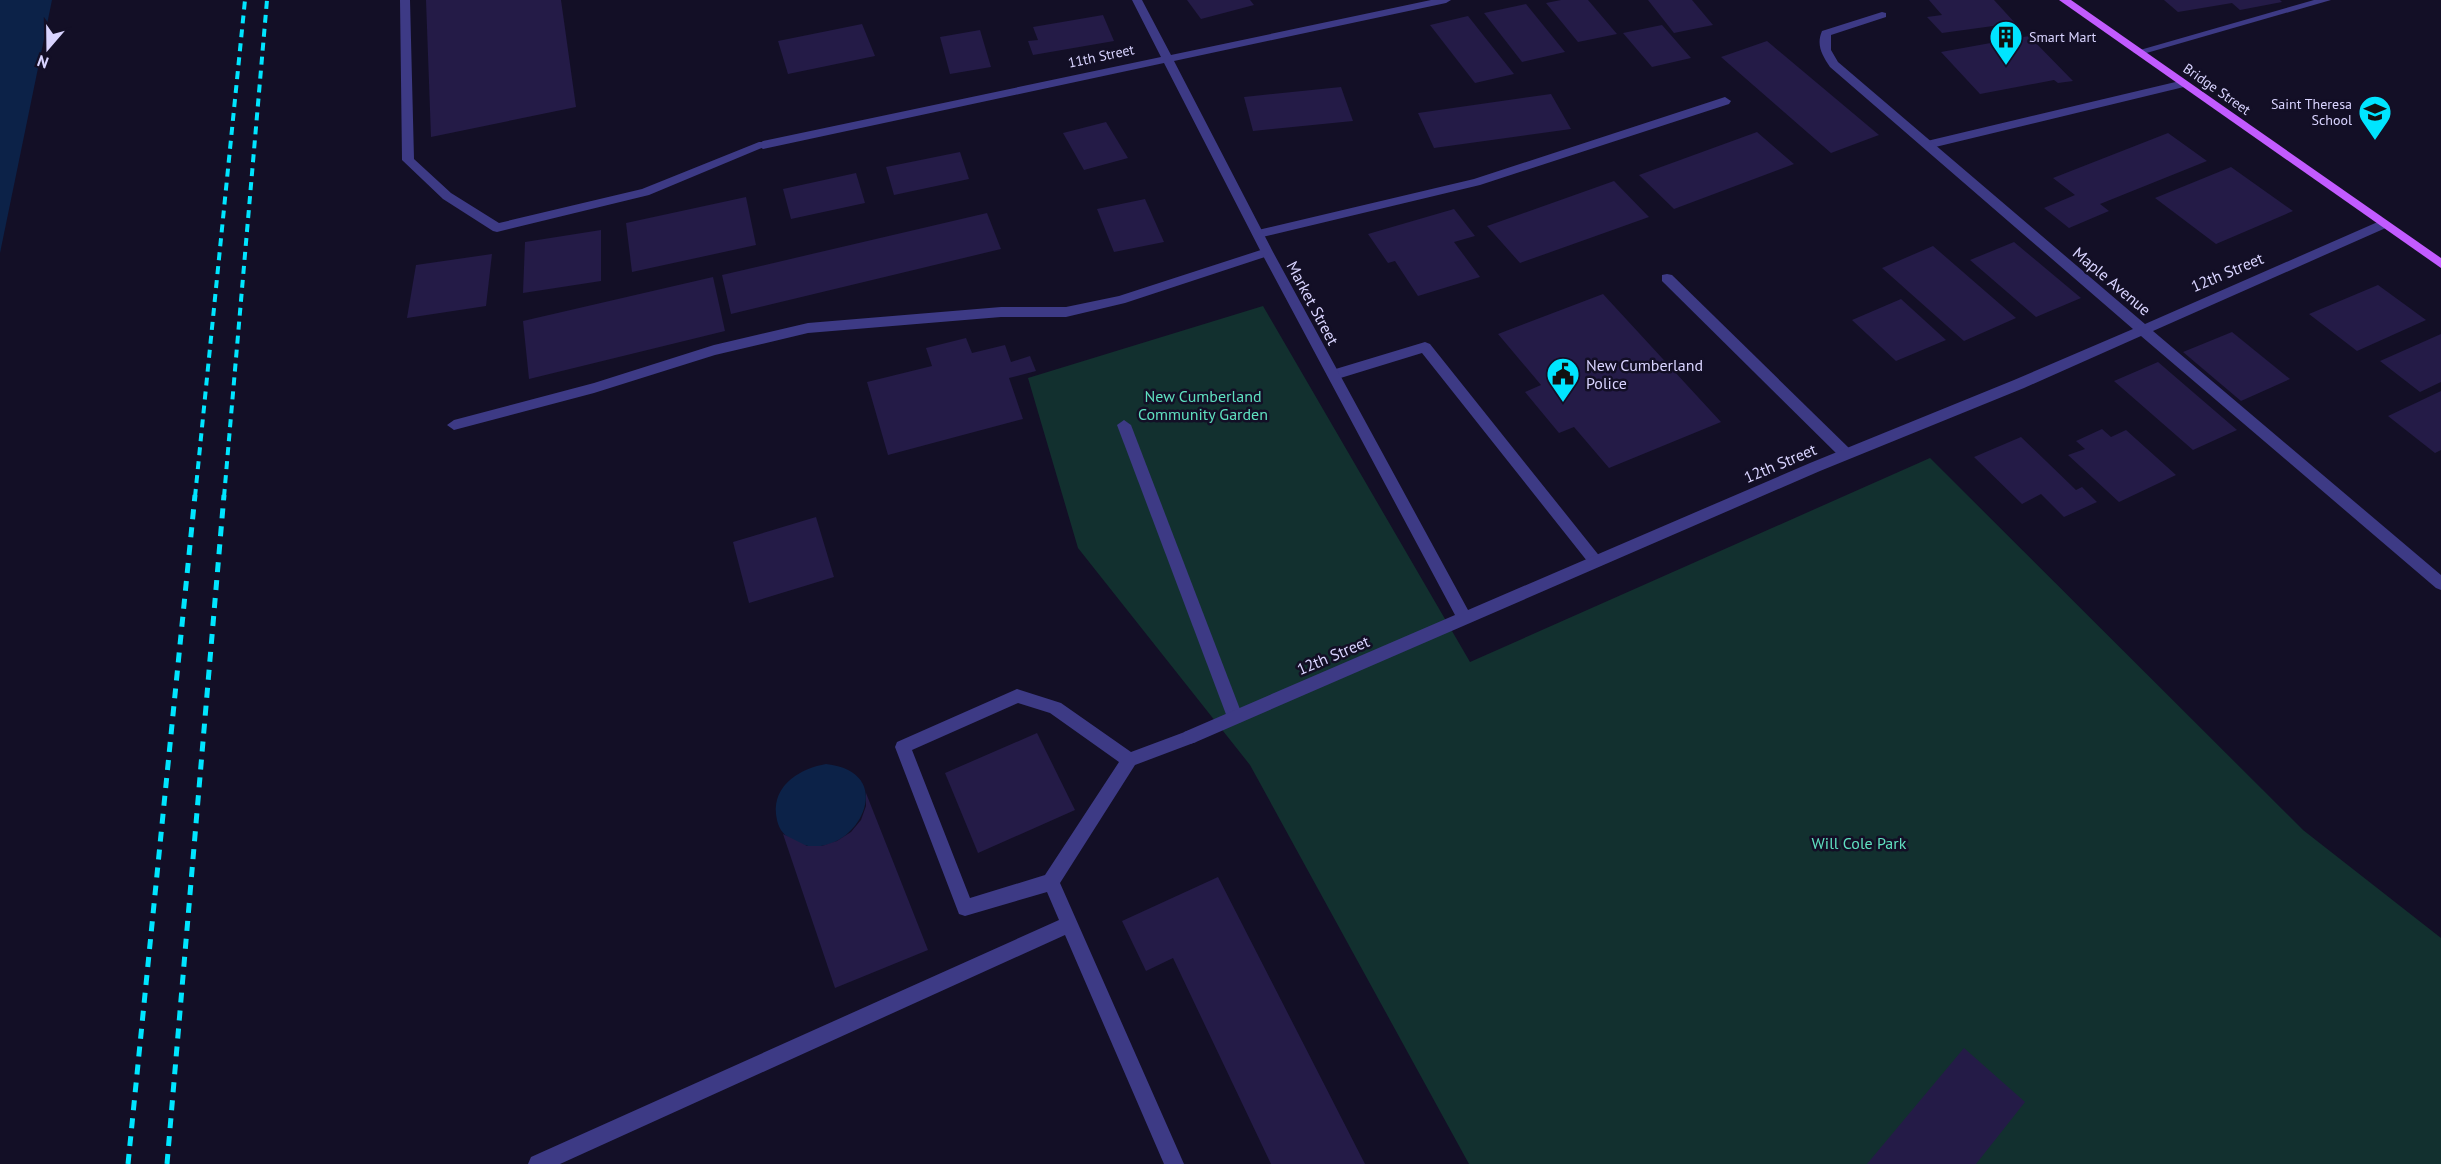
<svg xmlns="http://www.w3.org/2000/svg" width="2441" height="1164" font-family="'PT Sans',sans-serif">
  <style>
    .green { fill: #12302f }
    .water { fill: #0c2248 }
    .building { fill: #241b47 }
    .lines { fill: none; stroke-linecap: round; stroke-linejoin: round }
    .service { fill: #3d3a85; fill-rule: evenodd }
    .minor { fill: #3d3a85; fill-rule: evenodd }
    .primary { fill: #c25bff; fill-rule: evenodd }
    .rail-far1 { stroke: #00e5ff; stroke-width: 4; stroke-dasharray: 8 6; stroke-linecap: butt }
    .rail { stroke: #00e5ff; stroke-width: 5; stroke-dasharray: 10 8; stroke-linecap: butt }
    .labels { text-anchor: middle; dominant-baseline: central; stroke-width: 5; stroke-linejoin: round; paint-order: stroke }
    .far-poi-label { font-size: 14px; fill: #d9d4ff; stroke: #130f26; text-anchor: start }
    .far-street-label { font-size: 14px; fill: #d9d4ff; stroke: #130f26 }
    .street-label { font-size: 16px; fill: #d9d4ff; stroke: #130f26 }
    .poi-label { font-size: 16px; fill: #d9d4ff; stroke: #130f26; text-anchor: start }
    .park-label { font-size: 16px; fill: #5fe0c0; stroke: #130f26 }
  </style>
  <rect width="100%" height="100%" fill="#130f26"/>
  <polygon class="green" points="1263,306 1470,662 1930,458 2303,830 2441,938 2441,1164 1469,1164 1250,765 1078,548 1028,378"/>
  <g class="water">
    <polygon points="0,0 52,0 0,253"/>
    <path d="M826 764C910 773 844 878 788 837 780 832 777 823 776 814 773 784 802 768 826 764Z"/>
  </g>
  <g class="building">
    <polygon points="426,0 561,0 576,107 431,137"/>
    <polygon points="1187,0 1250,0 1254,5 1201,19"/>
    <polygon points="1561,0 1588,0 1617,34 1578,42 1546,3"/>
    <polygon points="1648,0 1692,0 1713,25 1674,33"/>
    <polygon points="1929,0 1994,0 2015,23 1942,33 1927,17 1942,15"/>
    <polygon points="2164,0 2280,0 2282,2 2240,10 2232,3 2178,12"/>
    <polygon points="1526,4 1565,52 1522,62 1484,13"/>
    <polygon points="1103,15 1114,41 1033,55 1028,41 1038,40 1033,27"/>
    <polygon points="1468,16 1514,74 1475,83 1430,25"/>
    <polygon points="862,24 875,56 788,74 778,41"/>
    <polygon points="1662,25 1691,58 1652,67 1623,33"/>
    <polygon points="980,30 991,67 950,74 940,37"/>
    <polygon points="2029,36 2073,81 2058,83 2054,80 1980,94 1941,52"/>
    <polygon points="1767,41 1879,135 1831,153 1721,57"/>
    <polygon points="1341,87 1353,121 1253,131 1244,97"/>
    <polygon points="1551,94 1571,129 1434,148 1418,113"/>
    <polygon points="1106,122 1128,158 1084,170 1063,133"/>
    <polygon points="1757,132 1794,164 1674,209 1639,175"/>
    <polygon points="2168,133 2207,161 2100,204 2109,211 2069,228 2044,208 2075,195 2053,178"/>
    <polygon points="960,152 969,179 894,195 886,167"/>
    <polygon points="2231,167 2293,211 2216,244 2155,198"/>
    <polygon points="856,173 865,203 791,219 783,189"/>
    <polygon points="1614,181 1649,217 1520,263 1487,226"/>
    <polygon points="746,197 756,245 632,272 626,223"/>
    <polygon points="1145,199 1164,242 1114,252 1097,209"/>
    <polygon points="1454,209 1475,236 1454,242 1480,277 1418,296 1395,261 1388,263 1368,234"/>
    <polygon points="987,213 1001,249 731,314 722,275"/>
    <polygon points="601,230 601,281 523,293 525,242"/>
    <polygon points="2014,242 2081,298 2036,317 1970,260"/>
    <polygon points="1933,246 2016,318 1964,341 1882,268"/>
    <polygon points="492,254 486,306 407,318 416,265"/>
    <polygon points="713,277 725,331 529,379 523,321"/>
    <polygon points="2378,285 2426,320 2357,351 2309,314"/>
    <polygon points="1603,294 1721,422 1609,468 1574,427 1559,433 1525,392 1541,385 1498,334"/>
    <polygon points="1901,299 1946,340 1896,361 1852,320"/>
    <polygon points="2232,332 2290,379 2241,401 2183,352"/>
    <polygon points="2441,334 2441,382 2420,392 2380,361"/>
    <polygon points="966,338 972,353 1005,345 1011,362 1030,356 1036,371 1009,378 1023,419 888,455 867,382 932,366 926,348"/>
    <polygon points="2158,362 2237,430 2193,450 2114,381"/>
    <polygon points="2441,391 2441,450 2435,453 2388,416"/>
    <polygon points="2102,429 2111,437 2126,430 2176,475 2119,502 2068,455 2085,449 2076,441"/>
    <polygon points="2021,437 2076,490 2082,487 2097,502 2064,517 2041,494 2022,504 1974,457"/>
    <polygon points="816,517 834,577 749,603 733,542"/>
    <polygon points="1037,733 1075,810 978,853 945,773"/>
    <polygon points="866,793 928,950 835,988 783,834 807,846 822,846 837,841 851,832 861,820 866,806"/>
    <polygon points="1218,877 1365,1164 1271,1164 1173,958 1146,971 1122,921"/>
    <polygon points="1964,1048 2025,1102 1976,1164 1867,1164"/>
  </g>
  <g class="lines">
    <g class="service">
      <polygon points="400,0 410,0 414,159 451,193 499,223 642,189 759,142 767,142 769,145 649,195 497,232 493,231 443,199 402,160"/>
      <polygon points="2314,0 2331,0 2143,54 2139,55 2133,52"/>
      <polygon points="2184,80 2190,84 2188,86 1927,149 1921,145 1927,141"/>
      <polygon points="1725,97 1731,101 1729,104 1480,185 1258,238 1252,234 1258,230 1474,179"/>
      <polygon points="1267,248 1271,249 1271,255 1125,303 1066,317 1001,317 808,333 715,355 594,393 454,430 447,425 454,420 594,383 714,345 808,323 1001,307 1066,307 1119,296"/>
      <polygon points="1667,274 1672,275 1851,450 1853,454 1851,458 1841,458 1662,281 1662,275"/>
      <polygon points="1425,342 1430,344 1601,558 1603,562 1601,566 1591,566 1422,353 1334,380 1327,375 1329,371"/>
      <polygon points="1124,420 1131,425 1243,717 1241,722 1235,724 1229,722 1227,717 1117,425"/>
      <path d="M1017 689 1061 703 1131 752 1190 730 1196 732 1198 737 1196 742 1135 765 1060 883 1184 1164H1164L1065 935 560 1164H528L531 1157 1059 920 1047 892 965 916 959 914 895 747 897 742ZM1018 703 1050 713 1119 762 1045 875 970 898 912 750Z"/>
    </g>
    <path class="minor" d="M1132 0H1142L1171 55 1431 0H1451L1446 3 1174 61 1273 252 1468 610 1810 463 2014 380 2133 329 1830 67C1822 55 1816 45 1822 31L1882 12 1886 13V17L1831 35V50L1838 62 2145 324 2380 221H2388V227L2153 331 2441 575V590L2436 588 2141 336 2024 388 1820 471 1196 742 1190 744 1184 742 1182 737 1184 732 1455 615 1261 252 1164 63 763 149 757 145 763 141 1161 57Z"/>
    <polygon class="primary" points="2059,0 2071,0 2441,258 2441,268"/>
    <g class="rail-far1">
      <polyline points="195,497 245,0"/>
      <polyline points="224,497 267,0"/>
    </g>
    <g class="rail">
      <polyline points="128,1164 195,495"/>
      <polyline points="167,1164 224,495"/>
    </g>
  </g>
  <defs>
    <symbol id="building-pin" viewBox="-11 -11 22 30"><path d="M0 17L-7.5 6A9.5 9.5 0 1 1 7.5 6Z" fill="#00e5ff" stroke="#130f26"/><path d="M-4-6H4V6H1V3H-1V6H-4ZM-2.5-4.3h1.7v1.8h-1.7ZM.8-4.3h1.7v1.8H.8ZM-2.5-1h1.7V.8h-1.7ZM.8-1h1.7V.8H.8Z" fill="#111"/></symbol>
    <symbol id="school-pin" viewBox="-11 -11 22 30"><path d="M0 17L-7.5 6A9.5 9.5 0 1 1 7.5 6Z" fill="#00e5ff" stroke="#130f26"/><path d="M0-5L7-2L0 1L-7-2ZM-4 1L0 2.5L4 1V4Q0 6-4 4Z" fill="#111"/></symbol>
    <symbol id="civic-pin" viewBox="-11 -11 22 30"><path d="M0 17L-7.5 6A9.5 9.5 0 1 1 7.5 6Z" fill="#00e5ff" stroke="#130f26"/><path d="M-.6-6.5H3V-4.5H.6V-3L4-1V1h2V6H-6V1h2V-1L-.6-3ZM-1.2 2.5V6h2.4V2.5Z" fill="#111"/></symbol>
  </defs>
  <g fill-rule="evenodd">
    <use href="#building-pin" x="1987" y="18" width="38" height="52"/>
    <use href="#school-pin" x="2356" y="93" width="38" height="52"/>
    <use href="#civic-pin" x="1544" y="355" width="38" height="52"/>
  </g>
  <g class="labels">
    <g class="far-poi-label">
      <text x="2029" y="37">Smart Mart</text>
      <text x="2352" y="104" text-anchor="end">Saint Theresa<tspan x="2352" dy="16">School</tspan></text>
    </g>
    <g class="far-street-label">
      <text transform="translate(1101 56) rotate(-12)">11th Street</text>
      <text transform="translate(2217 89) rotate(35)">Bridge Street</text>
    </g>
    <g class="street-label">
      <text transform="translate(2227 272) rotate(-23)">12th Street</text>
      <text transform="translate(2112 281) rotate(40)">Maple Avenue</text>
      <text transform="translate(1313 303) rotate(62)">Market Street</text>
      <text transform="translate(1780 463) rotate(-23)">12th Street</text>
      <text transform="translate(1333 655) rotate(-23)">12th Street</text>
    </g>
    <g class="poi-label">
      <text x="1586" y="365">New Cumberland<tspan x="1586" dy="18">Police</tspan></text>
    </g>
    <g class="park-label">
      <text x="1203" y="396">New Cumberland<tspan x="1203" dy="18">Community Garden</tspan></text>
      <text x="1859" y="843">Will Cole Park</text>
    </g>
  </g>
  <g transform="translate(48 48) rotate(200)" stroke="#130f26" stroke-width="4.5" paint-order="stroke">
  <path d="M0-4.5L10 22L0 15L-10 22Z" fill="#d9d4ff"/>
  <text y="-9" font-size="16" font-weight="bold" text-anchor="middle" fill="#d9d4ff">N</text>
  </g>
</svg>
